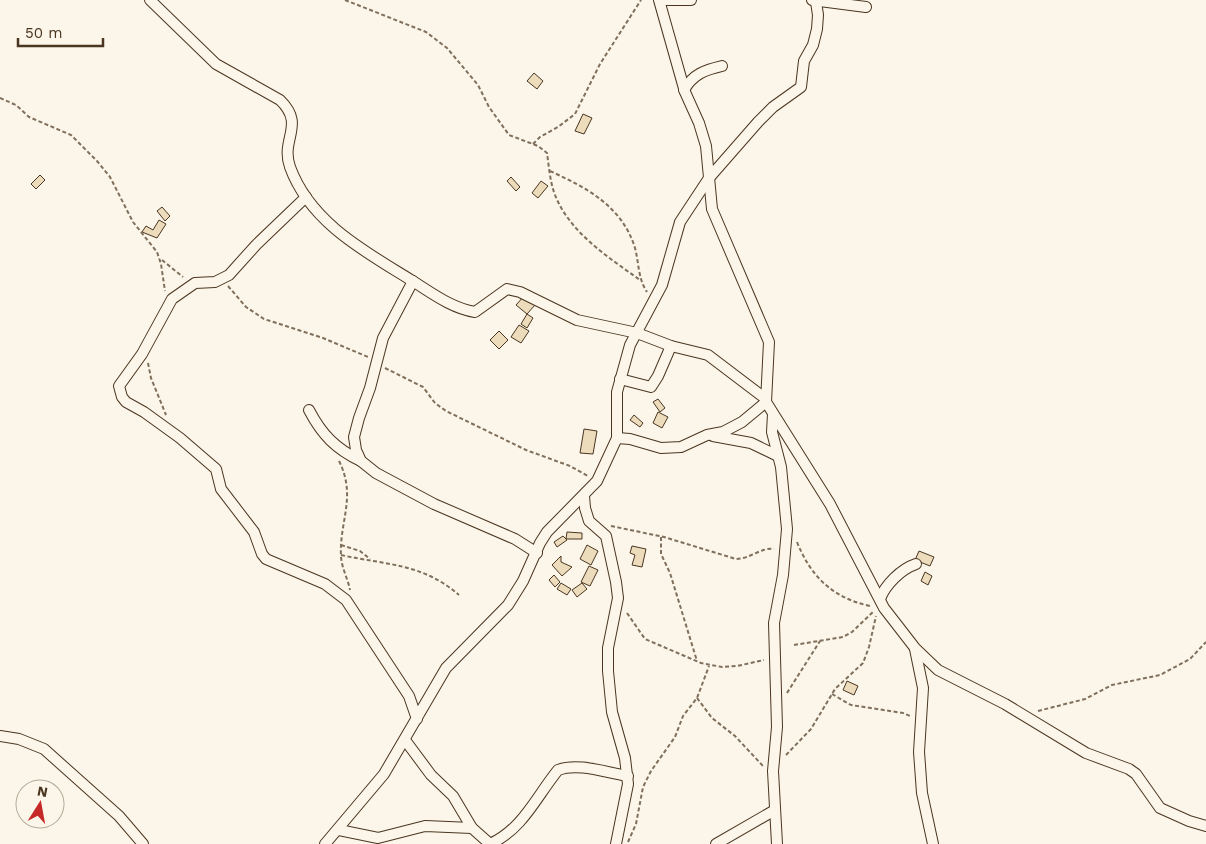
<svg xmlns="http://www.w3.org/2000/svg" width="1206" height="844" font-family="'Work Sans',sans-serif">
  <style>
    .building { fill: #ecdcbc; stroke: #4a3520 }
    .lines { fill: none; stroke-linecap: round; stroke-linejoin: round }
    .minor-casing { stroke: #4a3520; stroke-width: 12 }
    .path { stroke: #7f6f5c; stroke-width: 2; stroke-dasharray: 4 2.5; stroke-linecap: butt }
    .minor { stroke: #fbf6e9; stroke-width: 10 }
  </style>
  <rect width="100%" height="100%" fill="#fbf6e9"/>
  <g class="building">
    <polygon points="534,73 543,81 537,89 527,81"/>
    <polygon points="583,114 592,118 584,134 575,131"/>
    <polygon points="40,175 45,180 36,189 31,184"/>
    <polygon points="511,177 520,187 516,191 507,181"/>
    <polygon points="541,181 548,186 538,198 532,193"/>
    <polygon points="162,207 170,216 165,221 157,211"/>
    <polygon points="159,220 166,224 157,238 142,232 146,226 153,230"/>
    <polygon points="524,296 535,305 527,314 516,305"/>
    <polygon points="527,314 533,318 527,328 521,324"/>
    <polygon points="519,325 529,331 521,343 511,337"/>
    <polygon points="499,331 508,340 499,349 490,340"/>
    <polygon points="658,399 665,408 660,412 653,402"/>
    <polygon points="658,412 668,417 662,428 653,423"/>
    <polygon points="634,415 643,423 640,427 630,420"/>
    <polygon points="584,429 597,431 593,454 580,453"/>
    <polygon points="567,532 582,533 582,539 566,539"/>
    <polygon points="563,536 567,540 557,547 554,542"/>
    <polygon points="587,545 598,551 591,565 580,559"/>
    <polygon points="632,546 646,549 642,567 632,565 635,555 630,553"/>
    <polygon points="919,551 934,557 930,566 915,560"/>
    <polygon points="561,556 561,562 572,567 562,576 552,565"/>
    <polygon points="589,566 598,570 590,586 581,582"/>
    <polygon points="925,572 932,576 928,585 921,581"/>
    <polygon points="554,575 560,582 555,587 549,580"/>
    <polygon points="561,583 571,589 567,595 557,589"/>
    <polygon points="582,583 587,589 577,597 572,590"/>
    <polygon points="847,681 858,686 854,695 843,690"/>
  </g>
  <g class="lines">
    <defs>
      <g id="minor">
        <path d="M150 0 216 64 280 100C306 125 280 139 290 167 310 222 364 251 411 280 432 293 451 308 475 312L507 289 520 292 577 320 637 333 671 346 708 355 766 399"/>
        <polyline points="659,0 685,92 699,123 706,146 712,209 769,342 766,402 830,504 884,608 915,648 938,670 1005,704 1086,753 1129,769 1136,774 1160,808 1189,821 1206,826"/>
        <polyline points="664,0 691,0"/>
        <polyline points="812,0 866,7"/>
        <path d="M684 90C693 74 705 70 722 66"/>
        <polyline points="306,197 256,245 229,275 215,282 195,283 172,299 142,354 119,386 122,397 126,402 144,412 180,438 216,469 221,489 254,532 262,554 266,559 325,584 346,600 409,696 417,719"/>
        <polyline points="413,281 383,338 370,388 359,418 354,437 356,450 361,461 376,473 434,504 515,539 537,553"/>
        <polyline points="620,379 651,387 658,376 671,346"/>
        <path d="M309 410C322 435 336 449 361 461"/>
        <polyline points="773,414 772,432 781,467 787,529 783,575 774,623 777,727 773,771 777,844"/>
        <polyline points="713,436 751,443 778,456"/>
        <polyline points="617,438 630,439 661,448 681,447 707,435 723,432 742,422 766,402"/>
        <polyline points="584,496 585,508 589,521 606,536 616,582 618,598 608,648 608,671 612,712 625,758 628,784 616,844"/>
        <path d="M880 599C885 585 901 569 916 564"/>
        <polyline points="915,649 923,688 919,752 922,793 933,844"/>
        <polyline points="0,736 19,739 44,749 119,816 143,844"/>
        <polyline points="405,740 431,775 453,796 472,828 490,844"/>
        <polyline points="339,830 378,838 425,826 472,828"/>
        <polyline points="325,844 384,774 446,668 508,605 523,581 540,543 547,532 597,481 617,438 617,392 630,345 662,285 680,222 709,178 758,122 773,107 801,87 804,61 813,45 817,29 818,15 816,2"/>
        <path d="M490 844C523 829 536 797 558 770 578 762 607 773 628 776"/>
        <polyline points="716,844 775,810"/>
      </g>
    </defs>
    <use href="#minor" class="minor-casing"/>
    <g class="path">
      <path d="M345 0 426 32 447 48 478 85 489 107 509 135 538 146 547 153C549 167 550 182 555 195 570 233 608 257 640 280"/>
      <polyline points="0,98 16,105 29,117 71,135 97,161 110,177 133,222 157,252 161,264 165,291"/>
      <polyline points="533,144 540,137 558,127 575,114 600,64 641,0"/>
      <path d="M550 171C587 188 622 206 635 248 639 263 638 279 647 292"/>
      <polyline points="162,260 183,277"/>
      <polyline points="228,286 246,307 264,319 323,338 368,357"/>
      <polyline points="148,363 151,378 166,415"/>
      <polyline points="385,368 423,387 435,403 446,411 526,450 570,466 588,476"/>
      <path d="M339 461C357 497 339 521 341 557 342 569 348 579 350 590"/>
      <path d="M611 526 664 537 736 559C750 559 761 547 774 549"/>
      <polyline points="661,537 661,554 670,573 697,661"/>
      <path d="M797 542C811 577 833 598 870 606"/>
      <polyline points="341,545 360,551 370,559"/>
      <path d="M341 555C386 565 422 563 459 595"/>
      <polyline points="627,613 645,639 701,663 722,667 737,666 764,660"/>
      <polyline points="794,645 843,637 852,632 874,611"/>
      <polyline points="787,693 820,641"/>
      <polyline points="832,694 851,705 903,713 910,716"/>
      <polyline points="697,698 712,718 735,736 763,766"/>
      <polyline points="1038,711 1085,699 1112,685 1160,675 1190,659 1206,642"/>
      <polyline points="786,755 811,729 835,689 863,663 869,647 876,616"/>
      <polyline points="628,842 636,824 643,787 651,771 675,737 683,716 697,698 709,666"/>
    </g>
    <use href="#minor" class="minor"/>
  </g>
  <g transform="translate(40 804) rotate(11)"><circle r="24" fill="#fbf6e9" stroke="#b4a999"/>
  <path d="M0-4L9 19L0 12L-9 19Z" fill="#c62828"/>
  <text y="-8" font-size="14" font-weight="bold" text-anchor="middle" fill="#4a3520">N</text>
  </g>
  <path d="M18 38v8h85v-8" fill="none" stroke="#4a3520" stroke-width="2.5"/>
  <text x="25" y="38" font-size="15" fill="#4a3520" stroke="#fbf6e9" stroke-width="4" paint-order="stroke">50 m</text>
</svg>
